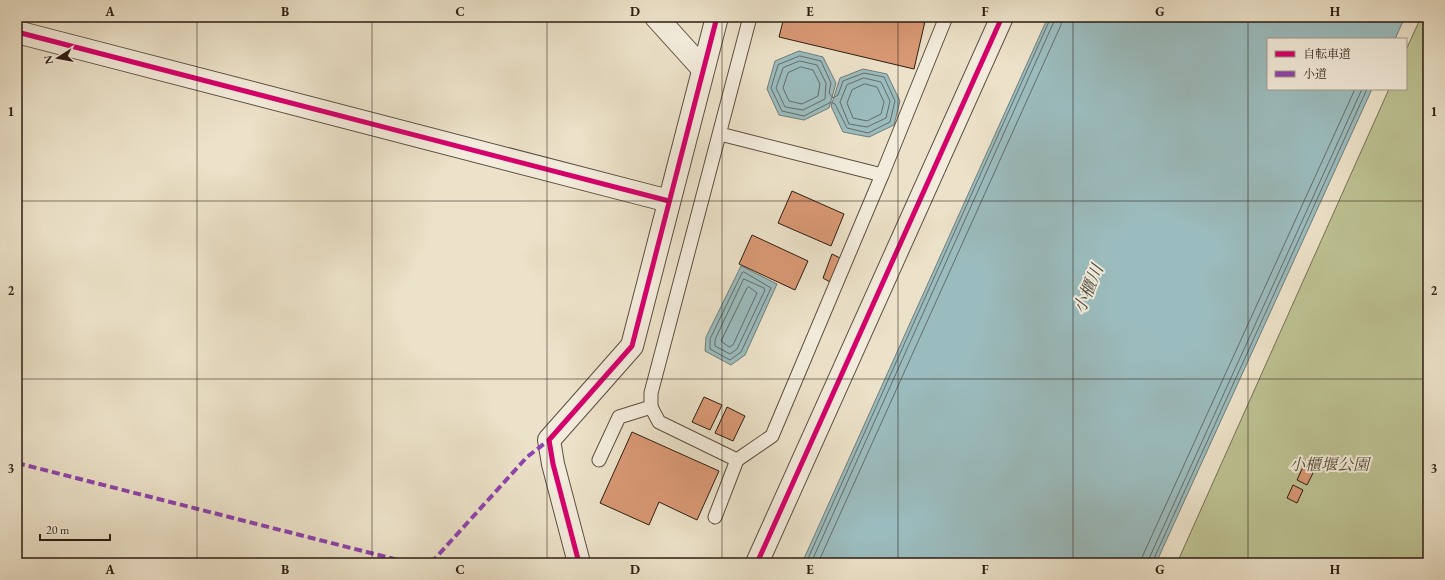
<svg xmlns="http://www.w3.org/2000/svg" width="1445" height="580" font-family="'EB Garamond','Noto Serif JP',serif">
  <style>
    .green { fill: #bdc293; stroke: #757052 }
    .water { fill: #9bbcbe; stroke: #6f7c79 }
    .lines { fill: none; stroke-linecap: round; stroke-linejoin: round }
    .shore { stroke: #646c68; stroke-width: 1 }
    .building { fill: #d99975; stroke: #2d1d12 }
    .service-casing { stroke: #5d4e40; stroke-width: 15 }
    .minor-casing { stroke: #5d4e40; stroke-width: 24 }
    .tertiary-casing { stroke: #5d4e40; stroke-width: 24 }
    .service { stroke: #f3ecdc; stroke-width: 13 }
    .minor { stroke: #f3ecdc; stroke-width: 22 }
    .tertiary { stroke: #f3ecdc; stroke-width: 22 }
    .quiet { stroke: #8e44ad; stroke-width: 4; stroke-dasharray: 8 4; stroke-linecap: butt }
    .cycleway-casing { stroke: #f3ecdc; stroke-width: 8 }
    .cycleway { stroke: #d6006c; stroke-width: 5 }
    .grid { fill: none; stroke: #2d1d12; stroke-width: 1; stroke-opacity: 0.55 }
    .labels { text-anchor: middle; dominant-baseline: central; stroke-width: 4; stroke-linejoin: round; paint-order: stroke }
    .park-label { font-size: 16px; font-style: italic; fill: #584f39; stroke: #f3ecdc }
    .water-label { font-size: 17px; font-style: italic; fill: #4e4d46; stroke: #f3ecdc }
    .neatline { fill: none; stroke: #2d1d12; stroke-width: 1.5 }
    .grid-label { font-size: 13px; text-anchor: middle; font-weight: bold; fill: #2d1d12 }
  </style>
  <rect width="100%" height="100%" fill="#ece2c9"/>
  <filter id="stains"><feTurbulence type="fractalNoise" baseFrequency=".005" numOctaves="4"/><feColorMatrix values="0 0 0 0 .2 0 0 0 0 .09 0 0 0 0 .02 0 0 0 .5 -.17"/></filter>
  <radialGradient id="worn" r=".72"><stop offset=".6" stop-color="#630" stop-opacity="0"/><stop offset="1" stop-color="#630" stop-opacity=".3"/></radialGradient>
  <polygon class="green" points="1421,17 1428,17 1428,563 1177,563 1389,89 1406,89 1406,50"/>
  <g class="water">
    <polygon points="1048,17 1405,17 1395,39 1268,39 1268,89 1372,89 1156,563 802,563"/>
    <polygon points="799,51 823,57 836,83 829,108 804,120 779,115 767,89 775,61"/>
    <polygon points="863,69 887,74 900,101 894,125 869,137 843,132 831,106 840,78"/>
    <polygon points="741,266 777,284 745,355 731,365 705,351 706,337"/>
  </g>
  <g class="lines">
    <g class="shore">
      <polygon points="800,56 821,61 831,83 829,93 833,98 838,95 843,81 864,73 884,77 895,101 890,122 868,133 847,128 835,104 831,102 804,116 782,111 771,88 778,65"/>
      <polygon points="800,61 817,65 826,83 825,99 803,110 785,107 776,88 783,68"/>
      <polygon points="801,67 813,70 820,84 818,96 802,104 789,101 783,88 788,73"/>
      <polygon points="864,78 881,82 890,101 886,118 867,127 849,124 840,102 847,85"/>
      <polygon points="865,84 877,87 884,102 881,114 867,121 853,118 847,103 852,90"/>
      <polygon points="744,272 771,288 741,352 730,360 710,349 710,339 742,273"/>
      <polygon points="744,279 764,288 765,290 737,349 730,354 715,346 715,340"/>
      <polygon points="749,287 757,293 733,345 729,347 721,341 747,288"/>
      <polyline points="806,563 1051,17"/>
      <polyline points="811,563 1056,17"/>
      <polyline points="818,563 1061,25 1062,17"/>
      <polyline points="1141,563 1143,555 1355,89"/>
      <polyline points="1147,563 1362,89"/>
      <polyline points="1152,563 1367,89"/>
    </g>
  </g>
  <g class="building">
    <polygon points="784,17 926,17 914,69 779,37"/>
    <polygon points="792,191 844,214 831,246 778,223"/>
    <polygon points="752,235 808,261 795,290 739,264"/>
    <polygon points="832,254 840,258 830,282 823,278"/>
    <polygon points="704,397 722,405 710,430 692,422"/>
    <polygon points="727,407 745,416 733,441 715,433"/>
    <polygon points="632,432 719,471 697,520 659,502 649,525 600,503"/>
    <polygon points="1303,467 1313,473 1307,485 1297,480"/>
    <polygon points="1293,485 1303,490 1297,503 1287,498"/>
  </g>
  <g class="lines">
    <defs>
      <g id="service">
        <polyline points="720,134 882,175 772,436 737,460"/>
        <polyline points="882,175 946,17"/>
        <polyline points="651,407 659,422 737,460 715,517"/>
        <polyline points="599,460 619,417 651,407 651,393 750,17"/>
      </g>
      <g id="minor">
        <polyline points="656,17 703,69"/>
        <polyline points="17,32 669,201"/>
        <polyline points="757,563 1002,17"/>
      </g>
      <polyline id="tertiary" points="579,563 553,464 549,440 632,346 717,17"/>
    </defs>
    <use href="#service" class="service-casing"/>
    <use href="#minor" class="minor-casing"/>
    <use href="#tertiary" class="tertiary-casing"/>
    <use href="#service" class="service"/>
    <use href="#minor" class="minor"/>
    <use href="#tertiary" class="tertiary"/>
    <g class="quiet">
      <polyline points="17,463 410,563"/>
      <polyline points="431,563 527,457 549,440"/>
    </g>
    <defs>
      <g id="cycleway">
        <polyline points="17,32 669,201"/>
        <polyline points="579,563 553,464 549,440 632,346 717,17"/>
        <polyline points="757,563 1002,17"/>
      </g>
    </defs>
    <use href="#cycleway" class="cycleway-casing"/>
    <use href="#cycleway" class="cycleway"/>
  </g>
  <path class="grid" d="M197 17V563M372 17V563M547 17V563M722 17V563M898 17V563M1073 17V563M1248 17V563M17 201H1428M17 379H1428"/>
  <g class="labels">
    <g class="park-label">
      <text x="1329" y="464">小櫃堰公園</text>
    </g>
    <g class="water-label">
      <text transform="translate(1088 289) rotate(-67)">小櫃川</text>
    </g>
  </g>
  <rect width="1445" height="580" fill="none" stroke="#ece2c9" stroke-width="44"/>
  <rect x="1267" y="38" width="140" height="52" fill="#f3ecdc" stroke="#a4998b"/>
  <rect x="1275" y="51" width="20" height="6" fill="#d6006c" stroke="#a4998b"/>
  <text x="1303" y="58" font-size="12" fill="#2d1d12">自転車道</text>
  <rect x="1275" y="71" width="20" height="6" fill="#8e44ad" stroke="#a4998b"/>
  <text x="1303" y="78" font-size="12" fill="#2d1d12">小道</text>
  <g transform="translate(58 58) rotate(259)" stroke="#f3ecdc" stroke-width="3" paint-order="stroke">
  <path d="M0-3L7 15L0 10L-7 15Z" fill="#2d1d12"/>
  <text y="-6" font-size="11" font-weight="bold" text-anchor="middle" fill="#2d1d12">N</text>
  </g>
  <path d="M40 534v6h70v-6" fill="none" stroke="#2d1d12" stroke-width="2"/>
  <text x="46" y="534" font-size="12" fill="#2d1d12" stroke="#f3ecdc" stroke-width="3" paint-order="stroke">20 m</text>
  <rect x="22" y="22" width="1401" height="536" class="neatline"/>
  <g class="grid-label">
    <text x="110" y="16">A</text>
    <text x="285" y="16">B</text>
    <text x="460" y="16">C</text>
    <text x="635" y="16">D</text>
    <text x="810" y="16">E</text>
    <text x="985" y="16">F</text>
    <text x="1160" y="16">G</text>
    <text x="1335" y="16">H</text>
    <text x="11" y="116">1</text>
    <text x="1434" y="116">1</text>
    <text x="11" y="295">2</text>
    <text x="1434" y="295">2</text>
    <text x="11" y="473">3</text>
    <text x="1434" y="473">3</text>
    <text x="110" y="574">A</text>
    <text x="285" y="574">B</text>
    <text x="460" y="574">C</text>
    <text x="635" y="574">D</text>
    <text x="810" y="574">E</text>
    <text x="985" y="574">F</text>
    <text x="1160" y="574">G</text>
    <text x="1335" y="574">H</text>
  </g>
  <rect width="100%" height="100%" filter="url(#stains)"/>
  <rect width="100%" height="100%" fill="url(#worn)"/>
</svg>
